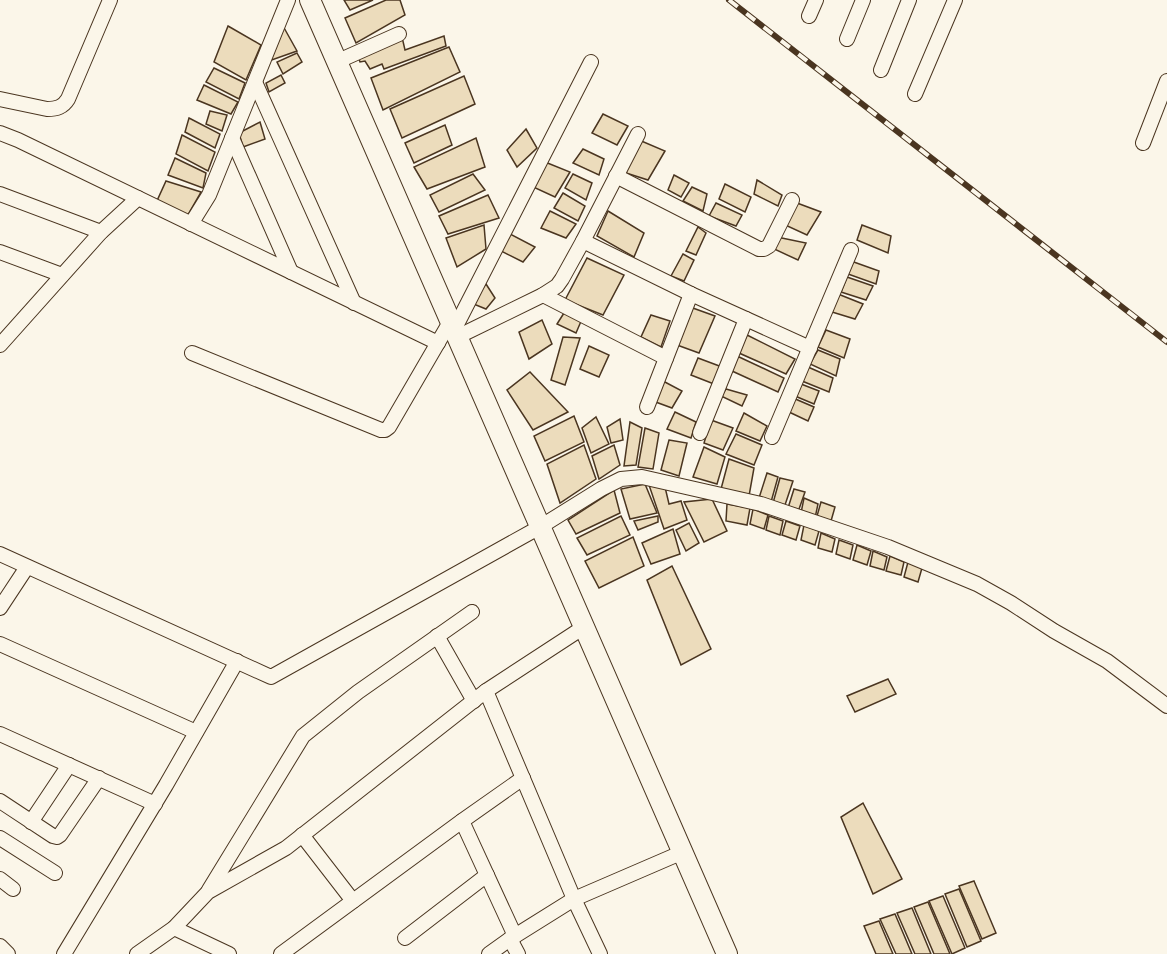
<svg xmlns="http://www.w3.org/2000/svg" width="1167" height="954" font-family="'Sofia Sans Condensed',sans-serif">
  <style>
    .building { fill: #ecdcbc; stroke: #4a3520; stroke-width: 1.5 }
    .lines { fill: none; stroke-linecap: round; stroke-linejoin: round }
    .minor-casing { stroke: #4a3520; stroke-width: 16 }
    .highway-casing { stroke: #4a3520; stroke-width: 22 }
    .minor { stroke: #fbf6e9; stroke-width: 14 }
    .highway { stroke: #fbf6e9; stroke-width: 20 }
    .rail-casing { stroke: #4a3520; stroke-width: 6 }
    .rail { stroke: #fbf6e9; stroke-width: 4; stroke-dasharray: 11; stroke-linecap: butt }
  </style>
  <rect width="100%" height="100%" fill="#fbf6e9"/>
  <g class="building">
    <polygon points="344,0 373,0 350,10"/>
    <polygon points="386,0 400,0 405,15 356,43 345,18"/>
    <polygon points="228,26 261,45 246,80 214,62"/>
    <polygon points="283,26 297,51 266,62"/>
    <polygon points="444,36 446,46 384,69 382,64 370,69 365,61 360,62 358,56 402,37 405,50"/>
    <polygon points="449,47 460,72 383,110 371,78"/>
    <polygon points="297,53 302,62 283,74 277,62"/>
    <polygon points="214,68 245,83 239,99 206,82"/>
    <polygon points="281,75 285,83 269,92 266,83"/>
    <polygon points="464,76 475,104 402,138 390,109"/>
    <polygon points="204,85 238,102 231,114 197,100"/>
    <polygon points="210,111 227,115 222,131 206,124"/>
    <polygon points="603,114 628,126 617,145 592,133"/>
    <polygon points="189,118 220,134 215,148 185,132"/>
    <polygon points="260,122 265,139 243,147 239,133"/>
    <polygon points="445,125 452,145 414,163 405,143"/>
    <polygon points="526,129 537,148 517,167 507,150"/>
    <polygon points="182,135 215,152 208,171 176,154"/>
    <polygon points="476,138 485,167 427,189 414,167"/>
    <polygon points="639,140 665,151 648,180 623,172"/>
    <polygon points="583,149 604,159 599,175 573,163"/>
    <polygon points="175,158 206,173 203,188 168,175"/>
    <polygon points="545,162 570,172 555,197 531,186"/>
    <polygon points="473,174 485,190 439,212 430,195"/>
    <polygon points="573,174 592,183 586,200 565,188"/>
    <polygon points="674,175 689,183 681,197 668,190"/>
    <polygon points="757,180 782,195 778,206 754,194"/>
    <polygon points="166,181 201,192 186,218 156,203"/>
    <polygon points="725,184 751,197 745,212 719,199"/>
    <polygon points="692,187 707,194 703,211 683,201"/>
    <polygon points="563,193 585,206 578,221 554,208"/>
    <polygon points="488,195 499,218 448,234 439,216"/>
    <polygon points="716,203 742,215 736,226 709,216"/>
    <polygon points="797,203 821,212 807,235 783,224"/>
    <polygon points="550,211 576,224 566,238 541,228"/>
    <polygon points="608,211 644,233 634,257 597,236"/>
    <polygon points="484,225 486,249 457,267 446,238"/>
    <polygon points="862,225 891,236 888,253 857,240"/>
    <polygon points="698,227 706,233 696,255 686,251"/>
    <polygon points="508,233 535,247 523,262 501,251"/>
    <polygon points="777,237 806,243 798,260 772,248"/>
    <polygon points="683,254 694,260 684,281 671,276"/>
    <polygon points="587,258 624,275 603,315 565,300"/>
    <polygon points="851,261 879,271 876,284 848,274"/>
    <polygon points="847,277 873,286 866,300 841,292"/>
    <polygon points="486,284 495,298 486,309 471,303"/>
    <polygon points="838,294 863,304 855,319 832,312"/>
    <polygon points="690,307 715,316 699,353 677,345"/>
    <polygon points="564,313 582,319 576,333 557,324"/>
    <polygon points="651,315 670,321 661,347 641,337"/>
    <polygon points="542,320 552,344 529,359 519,332"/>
    <polygon points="826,330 850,339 844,358 818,347"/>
    <polygon points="747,335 795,359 786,374 739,353"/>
    <polygon points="563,337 580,338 565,385 551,380"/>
    <polygon points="589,346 609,355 599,377 580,369"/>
    <polygon points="818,350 840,359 836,376 810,364"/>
    <polygon points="737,356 784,378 778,392 732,371"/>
    <polygon points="698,358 722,367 714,384 691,375"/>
    <polygon points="808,367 833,378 829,392 802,381"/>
    <polygon points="530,372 568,412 533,430 507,390"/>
    <polygon points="663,381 682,391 672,408 653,401"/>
    <polygon points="801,384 819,391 814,404 795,396"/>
    <polygon points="726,389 747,395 742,406 721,396"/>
    <polygon points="793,398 814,407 808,421 789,412"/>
    <polygon points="675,412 696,422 691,438 667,429"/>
    <polygon points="744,413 767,426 760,441 736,431"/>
    <polygon points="574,416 584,442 545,461 534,436"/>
    <polygon points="596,417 609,444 591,453 582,428"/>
    <polygon points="620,419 623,440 611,443 607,427"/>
    <polygon points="711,420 733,428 723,450 704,443"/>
    <polygon points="630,422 642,428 636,465 624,466"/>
    <polygon points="645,428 659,433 653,469 638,467"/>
    <polygon points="736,434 762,445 754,465 726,454"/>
    <polygon points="669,440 687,443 679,476 661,470"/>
    <polygon points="584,445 596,479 560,503 547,464"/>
    <polygon points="614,445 620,465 599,479 592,456"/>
    <polygon points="704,447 725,457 717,484 693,477"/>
    <polygon points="729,459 754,468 749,496 721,489"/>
    <polygon points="767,473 778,477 771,502 759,498"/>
    <polygon points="780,478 793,481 784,508 773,503"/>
    <polygon points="645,484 657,513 630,519 621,489"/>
    <polygon points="649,485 665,487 669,504 681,501 687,520 664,529"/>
    <polygon points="794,489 805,492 798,512 788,508"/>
    <polygon points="614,490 620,513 576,534 568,520"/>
    <polygon points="804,498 818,504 815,518 801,513"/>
    <polygon points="712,499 727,531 704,542 684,502"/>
    <polygon points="821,502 835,507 831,521 817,516"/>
    <polygon points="727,504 750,508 747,525 726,521"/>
    <polygon points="753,509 768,515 764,529 750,524"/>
    <polygon points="621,516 630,535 587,555 577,538"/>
    <polygon points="658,516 658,522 638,530 634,521"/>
    <polygon points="769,516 783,521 780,535 766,530"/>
    <polygon points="786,521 800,526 796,540 782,535"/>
    <polygon points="689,523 699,543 686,551 676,530"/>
    <polygon points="804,525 819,531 815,545 801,540"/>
    <polygon points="673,529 680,554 651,564 642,543"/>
    <polygon points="821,533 835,539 832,552 818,548"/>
    <polygon points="633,537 644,566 599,588 585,561"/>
    <polygon points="839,540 853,545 850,559 836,554"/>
    <polygon points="857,545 871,551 867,565 853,560"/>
    <polygon points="873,551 887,557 884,570 870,566"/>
    <polygon points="890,556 904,562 901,575 886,571"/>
    <polygon points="908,562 922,568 918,582 904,577"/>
    <polygon points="672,566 711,649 681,665 647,580"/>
    <polygon points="888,679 896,694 855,712 847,696"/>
    <polygon points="863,803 902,879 873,894 841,817"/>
    <polygon points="974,881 996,933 982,939 959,886"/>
    <polygon points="959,889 981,941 967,947 945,894"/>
    <polygon points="943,896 965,948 952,954 929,901"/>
    <polygon points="928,902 950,954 934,954 914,907"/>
    <polygon points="912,908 931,954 915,954 897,913"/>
    <polygon points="895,914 912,954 896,954 880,919"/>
    <polygon points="879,921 893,954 876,954 864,926"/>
  </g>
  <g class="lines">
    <defs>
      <g id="minor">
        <polyline points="809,16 816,0"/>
        <polyline points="847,39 863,0"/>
        <polyline points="336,62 399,34"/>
        <polyline points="881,70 909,0"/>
        <polyline points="255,82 354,303"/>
        <polyline points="915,94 955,0"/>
        <path d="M0 99 47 109C57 109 63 107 68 99L110 0"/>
        <polyline points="0,133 18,140 438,343"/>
        <polyline points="232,138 291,272"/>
        <polyline points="1143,143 1167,81"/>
        <polyline points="616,176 759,249 764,249 769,246 792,200"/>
        <polyline points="0,194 101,232"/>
        <polyline points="191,224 209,195 288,0"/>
        <polyline points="583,241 691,294 810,348"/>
        <polyline points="0,252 62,275"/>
        <polyline points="543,295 666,358"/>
        <polyline points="454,330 591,62"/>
        <polyline points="457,337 543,295 557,286 562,279 583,241 638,134"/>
        <polyline points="0,345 101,232 138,198"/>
        <polyline points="192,353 381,430 385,430 389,427 450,322"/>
        <polyline points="647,407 691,294"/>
        <polyline points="700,433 746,319"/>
        <polyline points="772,437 851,250"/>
        <polyline points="0,554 271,677 540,527 601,489 621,479 642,477 761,504 888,547 977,584 1011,603 1054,631 1107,661 1167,706"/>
        <polyline points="0,608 27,567"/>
        <polyline points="437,636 474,701"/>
        <polyline points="0,644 196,732"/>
        <polyline points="486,691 574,899 600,954"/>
        <polyline points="0,734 155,804"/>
        <polyline points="0,801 53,836 57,837 60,835 99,778"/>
        <polyline points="462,821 515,936"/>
        <polyline points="31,822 69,765"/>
        <polyline points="302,835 353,901"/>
        <polyline points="0,838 55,873"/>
        <polyline points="0,879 13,889"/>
        <polyline points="209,890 303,736 358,692 472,612"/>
        <polyline points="174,928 229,954"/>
        <polyline points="405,938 487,875"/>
        <polyline points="510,939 518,954"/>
        <polyline points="0,946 8,954"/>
        <polyline points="64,954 166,785 237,661"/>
        <polyline points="137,954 174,928 208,892 286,848 486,691 584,627"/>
        <polyline points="281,954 462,821 523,778"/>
        <polyline points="489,954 510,939 574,899 683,852"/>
      </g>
      <polyline id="highway" points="310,0 727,954"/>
    </defs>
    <use href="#minor" class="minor-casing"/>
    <use href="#highway" class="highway-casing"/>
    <use href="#minor" class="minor"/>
    <use href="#highway" class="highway"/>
    <defs>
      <polyline id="rail" points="729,0 1167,342"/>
    </defs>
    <use href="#rail" class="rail-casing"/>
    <use href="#rail" class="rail"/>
  </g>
</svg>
